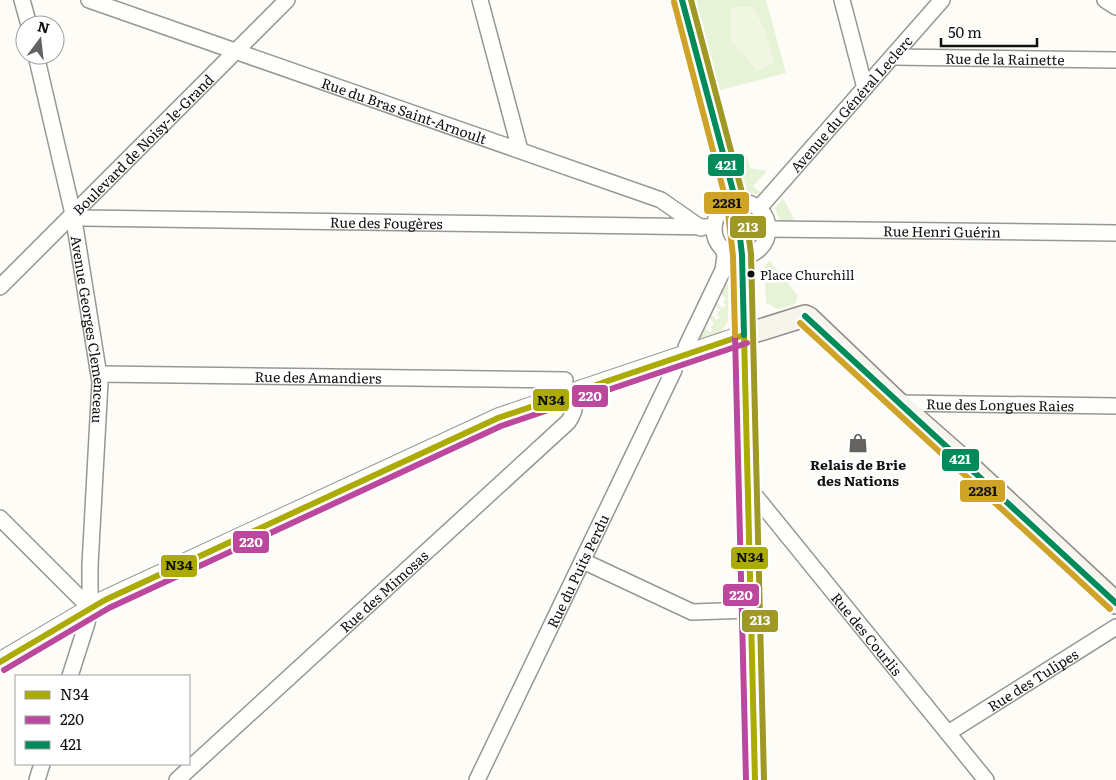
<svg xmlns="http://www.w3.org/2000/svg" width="1116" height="780" font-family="Literata,serif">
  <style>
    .green { fill: #e7f3d7 }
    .pitch { fill: #f0f6e1 }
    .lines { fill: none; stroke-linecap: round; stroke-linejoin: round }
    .minor-casing { stroke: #979795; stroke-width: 18 }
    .tertiary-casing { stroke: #979795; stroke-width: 21 }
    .secondary-casing { stroke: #8e8d8b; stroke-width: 24 }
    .minor { stroke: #fffffe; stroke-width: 15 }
    .tertiary { stroke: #fffffe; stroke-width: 19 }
    .secondary { stroke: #f6f4eb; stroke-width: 21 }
    .bus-1-casing { stroke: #fff; stroke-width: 10 }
    .bus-2-casing { stroke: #fff; stroke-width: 10 }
    .bus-3-casing { stroke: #fff; stroke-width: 10 }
    .bus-4-casing { stroke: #fff; stroke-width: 10 }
    .bus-5-casing { stroke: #fff; stroke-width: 10 }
    .bus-1 { stroke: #abab03; stroke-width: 6 }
    .bus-2 { stroke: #bb489d; stroke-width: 6 }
    .bus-3 { stroke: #008b5a; stroke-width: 6 }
    .bus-4 { stroke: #cea328; stroke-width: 6 }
    .bus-5 { stroke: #9f9825; stroke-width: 6 }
    .bus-dot { fill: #111; stroke: #fff; stroke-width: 2 }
    .labels { text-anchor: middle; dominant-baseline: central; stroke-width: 5; stroke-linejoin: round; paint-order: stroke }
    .bus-label { font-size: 13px; fill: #111; stroke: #fff; text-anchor: start }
    .street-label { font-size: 14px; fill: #111; stroke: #fff }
    .poi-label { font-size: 14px; font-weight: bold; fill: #111; stroke: #fff }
    .line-badge { stroke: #fff; stroke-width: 2 }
    .badge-label { font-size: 14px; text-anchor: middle; font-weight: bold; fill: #fff }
    .pale-badge-label { font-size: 14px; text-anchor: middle; font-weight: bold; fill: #111 }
  </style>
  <rect width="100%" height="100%" fill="#fdfcf7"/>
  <g class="green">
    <polygon points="697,0 766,0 786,73 717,91 703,24 701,24 696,2"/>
    <polygon points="747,157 750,168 767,171 753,186 762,194 760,195 745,192 736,160"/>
    <polygon points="783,198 795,221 780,221 775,208"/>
    <polygon points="770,261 798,296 795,304 778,309 766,303 764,266"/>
    <polygon points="722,282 728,285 728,321 723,329 725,333 694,342 702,325 710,333 713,330 711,327 714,323 707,315 708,311 716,320 720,318 717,314 720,311 713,302 714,299 722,308 726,305 723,302 726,299 718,290"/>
  </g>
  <polygon class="pitch" points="731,7 752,7 765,28 774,62 757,71 734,44 730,44"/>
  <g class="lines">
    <defs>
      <g id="minor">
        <polyline points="22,0 29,25"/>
        <path id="s1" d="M89 0 644 194 661 200 701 228"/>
        <polyline points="480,0 520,150"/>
        <polyline points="842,0 865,88"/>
        <polyline points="1105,0 1116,7"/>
        <path id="s2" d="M36 55 73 214 100 382 90 565V608L87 623 70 676"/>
        <path id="s3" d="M894 57 1116 60"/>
        <circle cx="741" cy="229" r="27"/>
        <path id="s4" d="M759 208 942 0"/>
        <path id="s5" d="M73 214 84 218 714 227"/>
        <path id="s6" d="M768 229 1116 233"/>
        <path id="s7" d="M0 287 287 0"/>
        <polyline points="689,354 686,347 723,270 725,256 723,248"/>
        <path id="s8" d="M99 374 565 380"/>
        <path id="s9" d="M898 403 1116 406"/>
        <path id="s10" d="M748 487 986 780"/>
        <polyline points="0,518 90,608"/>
        <polyline points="583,561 692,612 751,610"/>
        <path id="s11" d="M948 733 1116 627"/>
        <polyline points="37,780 42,764"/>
        <path id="s12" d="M177 780 568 422C575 412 576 406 572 394"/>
        <path id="s13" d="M477 780 674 370 672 360"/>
      </g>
      <polyline id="tertiary" points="0,662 105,600 498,418 744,335"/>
      <g id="secondary">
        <polyline points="682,0 736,202 742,255 755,780"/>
        <polyline points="744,335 805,316 809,318 898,403 956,454 1116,603"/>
      </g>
    </defs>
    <use href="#minor" class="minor-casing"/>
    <use href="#tertiary" class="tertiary-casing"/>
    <use href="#secondary" class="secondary-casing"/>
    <use href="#minor" class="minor"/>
    <use href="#tertiary" class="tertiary"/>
    <use href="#secondary" class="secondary"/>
    <defs>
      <g id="bus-1">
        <polyline points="744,335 755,780"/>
        <polyline points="0,662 105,600 498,418 744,335"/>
      </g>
      <g id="bus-2">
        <polyline points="735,335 746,780"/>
        <polyline points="4,670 109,608 501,426 747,343"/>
      </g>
      <g id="bus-3">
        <polyline points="682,0 736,202 742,255 744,335"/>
        <polyline points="805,316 1116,603"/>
      </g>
      <g id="bus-4">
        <polyline points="674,2 727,204 733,256 735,335"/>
        <polyline points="800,323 1110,609"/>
      </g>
      <polyline id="bus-5" points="691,0 744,200 751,254 764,780"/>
    </defs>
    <use href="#bus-1" class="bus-1-casing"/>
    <use href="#bus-2" class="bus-2-casing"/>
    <use href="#bus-3" class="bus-3-casing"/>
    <use href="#bus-4" class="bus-4-casing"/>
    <use href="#bus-5" class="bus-5-casing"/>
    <use href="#bus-1" class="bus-1"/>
    <use href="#bus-2" class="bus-2"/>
    <use href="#bus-3" class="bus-3"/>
    <use href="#bus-4" class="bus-4"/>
    <use href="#bus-5" class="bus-5"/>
  </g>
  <defs>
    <symbol id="shop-bare" viewBox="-9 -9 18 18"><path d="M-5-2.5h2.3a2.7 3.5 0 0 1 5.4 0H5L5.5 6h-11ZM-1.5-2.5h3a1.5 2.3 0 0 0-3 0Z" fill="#646362" stroke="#fff" stroke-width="2.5" paint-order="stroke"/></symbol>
  </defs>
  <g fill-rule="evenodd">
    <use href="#shop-bare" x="844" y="429" width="28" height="28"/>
  </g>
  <circle class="bus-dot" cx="751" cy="274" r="4.5"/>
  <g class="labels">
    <g class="bus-label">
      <text x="760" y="274">Place Churchill</text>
    </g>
    <g class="street-label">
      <text stroke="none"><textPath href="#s3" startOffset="111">Rue de la Rainette</textPath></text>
      <text stroke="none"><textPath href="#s4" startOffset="139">Avenue du Général Leclerc</textPath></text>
      <text stroke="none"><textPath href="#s1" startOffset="334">Rue du Bras Saint-Arnoult</textPath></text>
      <text stroke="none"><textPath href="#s7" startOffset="202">Boulevard de Noisy-le-Grand</textPath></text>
      <text stroke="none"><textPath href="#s5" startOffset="314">Rue des Fougères</textPath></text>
      <text stroke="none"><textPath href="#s6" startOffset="174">Rue Henri Guérin</textPath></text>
      <text stroke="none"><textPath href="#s2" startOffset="280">Avenue Georges Clemenceau</textPath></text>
      <text stroke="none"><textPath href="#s8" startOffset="219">Rue des Amandiers</textPath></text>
      <text stroke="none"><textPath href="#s9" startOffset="102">Rue des Longues Raies</textPath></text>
      <text stroke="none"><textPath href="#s13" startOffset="232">Rue du Puits Perdu</textPath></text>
      <text stroke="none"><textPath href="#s12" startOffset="280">Rue des Mimosas</textPath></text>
      <text stroke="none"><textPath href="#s10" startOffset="189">Rue des Courlis</textPath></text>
      <text stroke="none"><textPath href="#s11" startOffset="100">Rue des Tulipes</textPath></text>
    </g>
    <g class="poi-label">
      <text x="858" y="464">Relais de Brie<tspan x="858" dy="16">des Nations</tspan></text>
    </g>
  </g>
  <g class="line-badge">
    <rect x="707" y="153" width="38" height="24" rx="5" fill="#008b5a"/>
    <rect x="703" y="191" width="47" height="24" rx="5" fill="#cea328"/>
    <rect x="729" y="215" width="38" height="24" rx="5" fill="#9f9825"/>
    <rect x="571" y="384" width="38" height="24" rx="5" fill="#bb489d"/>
    <rect x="532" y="388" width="38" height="24" rx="5" fill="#abab03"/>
    <rect x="941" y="448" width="39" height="24" rx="5" fill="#008b5a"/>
    <rect x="959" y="479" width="47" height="24" rx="5" fill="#cea328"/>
    <rect x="232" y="530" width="38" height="24" rx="5" fill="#bb489d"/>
    <rect x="730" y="546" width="39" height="24" rx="5" fill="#abab03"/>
    <rect x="160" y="554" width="38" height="24" rx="5" fill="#abab03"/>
    <rect x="722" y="583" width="38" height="24" rx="5" fill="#bb489d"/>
    <rect x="741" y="609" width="38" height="24" rx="5" fill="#9f9825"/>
  </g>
  <g class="badge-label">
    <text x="726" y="170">421</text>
    <text x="748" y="232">213</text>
    <text x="590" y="401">220</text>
    <text x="960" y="464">421</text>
    <text x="251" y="547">220</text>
    <text x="741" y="600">220</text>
    <text x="760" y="625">213</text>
  </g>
  <g class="pale-badge-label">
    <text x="727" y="208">2281</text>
    <text x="551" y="405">N34</text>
    <text x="983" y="496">2281</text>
    <text x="750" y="562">N34</text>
    <text x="179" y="570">N34</text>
  </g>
  <rect x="15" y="675" width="175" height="90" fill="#ffffff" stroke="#a0a0a0"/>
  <rect x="25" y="691" width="25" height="8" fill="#abab03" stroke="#a0a0a0"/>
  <text x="60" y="700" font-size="15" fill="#111111">N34</text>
  <rect x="25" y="716" width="25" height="8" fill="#bb489d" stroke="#a0a0a0"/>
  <text x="60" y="725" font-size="15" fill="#111111">220</text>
  <rect x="25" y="741" width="25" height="8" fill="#008b5a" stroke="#a0a0a0"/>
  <text x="60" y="750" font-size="15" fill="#111111">421</text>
  <g transform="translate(40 40) rotate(15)"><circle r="24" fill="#ffffff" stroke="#a0a0a0"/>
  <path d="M0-4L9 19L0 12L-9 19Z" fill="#646362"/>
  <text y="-8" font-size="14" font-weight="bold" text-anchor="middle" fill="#111111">N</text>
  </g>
  <path d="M941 38v8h96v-8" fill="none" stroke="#111111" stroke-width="2.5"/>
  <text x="948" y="38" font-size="15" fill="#111111" stroke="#ffffff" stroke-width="4" paint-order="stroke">50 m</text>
</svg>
